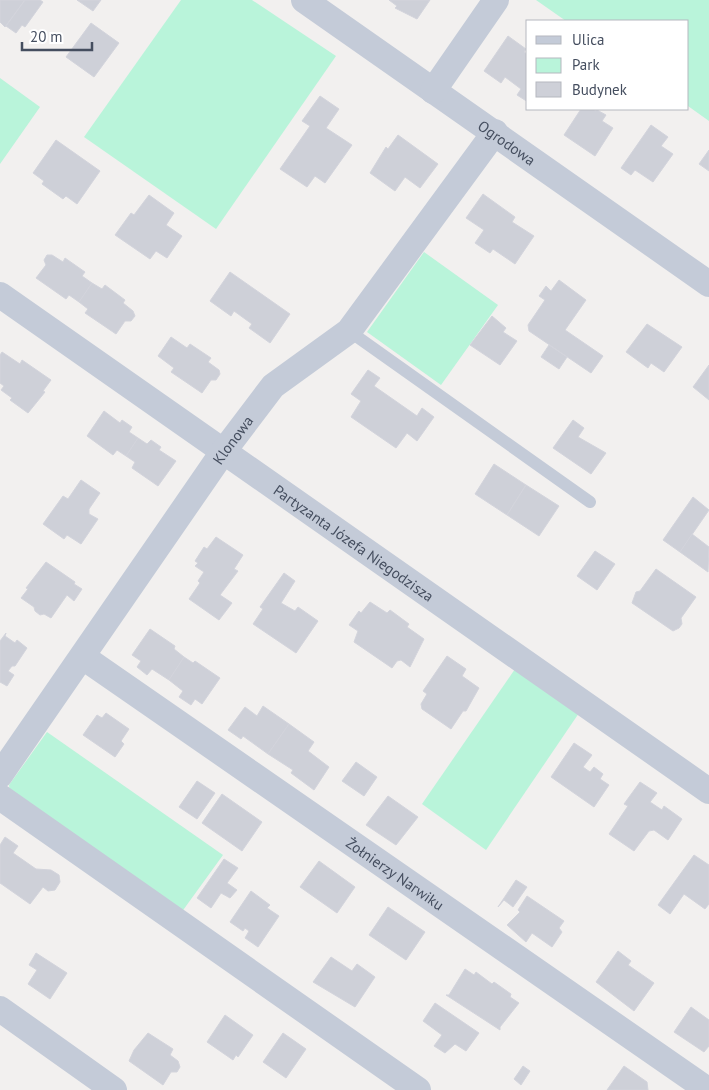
<svg xmlns="http://www.w3.org/2000/svg" width="709" height="1090" font-family="'PT Sans',sans-serif">
  <style>
    .green { fill: #b9f4da }
    .building { fill: #ced0d8; stroke: #d3d4dc }
    .lines { fill: none; stroke-linecap: round; stroke-linejoin: round }
    .lane { stroke: #c4cbd8; stroke-width: 12 }
    .street { stroke: #c4cbd8; stroke-width: 26 }
    .labels { text-anchor: middle; dominant-baseline: central; stroke-width: 4; stroke-linejoin: round; paint-order: stroke }
    .street-label { font-size: 15px; fill: #454e5f; stroke: #fff }
  </style>
  <rect width="100%" height="100%" fill="#f2f0ef"/>
  <g class="green">
    <polygon points="181,0 252,0 336,56 216,229 84,137"/>
    <polygon points="536,0 709,0 709,121 688,106 688,21 566,21"/>
    <polygon points="0,78 40,107 0,164"/>
    <polygon points="424,252 498,305 441,385 367,332"/>
    <polygon points="515,669 579,713 486,850 422,804"/>
    <polygon points="47,732 223,855 181,913 10,794 9,785"/>
  </g>
  <g class="building">
    <polygon points="0,0 25,0 5,27 0,22"/>
    <polygon points="25,0 40,0 43,2 25,27 22,25 16,33 6,26"/>
    <polygon points="77,0 101,0 93,11"/>
    <polygon points="389,0 430,0 417,19 395,8 397,6"/>
    <polygon points="91,23 119,43 94,77 66,57"/>
    <polygon points="508,36 526,49 524,52 528,55 528,102 517,95 521,89 505,77 501,83 484,71"/>
    <polygon points="320,96 339,109 326,128 352,145 325,183 315,176 307,187 280,169 310,126 302,121"/>
    <polygon points="581,109 592,109 596,111 597,110 606,115 602,121 613,128 595,156 564,135"/>
    <polygon points="651,125 668,137 661,146 673,154 653,182 635,170 631,175 621,168"/>
    <polygon points="398,135 438,164 420,188 405,177 395,191 370,173 386,147 388,149"/>
    <polygon points="56,140 100,171 77,204 66,196 63,199 42,184 44,181 33,173"/>
    <polygon points="709,150 709,171 699,164"/>
    <polygon points="483,194 515,217 512,222 534,236 515,264 493,249 490,253 475,243 484,230 466,218"/>
    <polygon points="149,195 174,213 166,225 182,236 167,258 156,251 150,259 115,235 131,213 134,215"/>
    <polygon points="47,255 52,255 63,262 65,258 85,272 82,276 92,283 79,302 69,295 66,299 36,278 46,265 44,260"/>
    <polygon points="230,272 290,314 270,343 249,328 252,324 234,311 231,316 210,301"/>
    <polygon points="559,280 586,300 565,330 603,356 591,373 529,331 528,325 545,300 539,296 546,286 551,291"/>
    <polygon points="92,283 102,289 105,285 125,300 123,303 133,311 135,316 131,321 125,321 116,334 85,313 88,309 79,302"/>
    <polygon points="492,316 506,328 503,332 517,341 500,365 470,345"/>
    <polygon points="647,324 682,347 664,372 651,363 648,368 626,352"/>
    <polygon points="171,337 187,348 190,344 211,358 208,362 219,370 220,374 216,380 211,380 202,393 171,372 174,368 158,356"/>
    <polygon points="549,345 567,357 559,369 541,357"/>
    <polygon points="2,352 20,364 22,360 51,380 43,391 45,392 28,413 10,400 12,398 1,390 4,386 0,383 0,355"/>
    <polygon points="709,365 709,400 693,387"/>
    <polygon points="368,370 380,378 374,386 417,416 422,408 434,417 417,441 407,433 396,448 351,417 361,401 351,394"/>
    <polygon points="104,411 120,423 122,420 132,427 129,432 138,438 126,456 117,450 113,455 87,436"/>
    <polygon points="573,420 584,428 578,437 606,453 591,474 553,448"/>
    <polygon points="138,438 147,444 151,440 161,447 159,450 176,461 158,486 132,468 135,462 126,456"/>
    <polygon points="494,464 526,485 507,515 475,494"/>
    <polygon points="81,480 100,493 89,509 89,514 98,519 81,544 67,535 64,539 43,524 63,496 68,499"/>
    <polygon points="526,485 559,506 539,536 507,515"/>
    <polygon points="693,497 709,510 680,552 663,540"/>
    <polygon points="692,534 709,547 708,572 680,552"/>
    <polygon points="216,537 243,555 234,569 238,571 220,595 232,603 219,620 189,599 200,583 198,581 204,572 195,566 198,563 195,561 204,547 207,549"/>
    <polygon points="595,551 615,564 597,590 577,576"/>
    <polygon points="46,562 75,582 74,584 82,589 74,601 67,595 51,618 44,614 40,615 35,611 34,607 21,598 28,589 26,588"/>
    <polygon points="656,569 696,597 681,618 682,624 679,628 673,631 632,603 636,592 640,591"/>
    <polygon points="284,573 295,581 281,603 295,611 298,607 318,621 296,653 253,624 263,609 260,607"/>
    <polygon points="370,602 387,613 390,610 409,624 407,627 424,639 410,667 401,660 397,661 392,668 354,642 358,631 349,625 359,611 361,613"/>
    <polygon points="150,629 175,646 174,649 184,657 169,680 152,669 147,675 137,667 141,661 132,655"/>
    <polygon points="6,633 5,636 15,643 17,640 27,648 15,666 12,666 8,671 14,675 7,686 0,682 0,641"/>
    <polygon points="447,656 466,669 462,676 479,688 466,711 463,711 451,729 422,709 421,704 427,694 423,691"/>
    <polygon points="184,657 193,663 195,661 220,678 202,704 195,699 191,705 179,697 183,691 169,680"/>
    <polygon points="263,706 289,724 268,754 243,736 241,739 228,730 245,707 257,716"/>
    <polygon points="106,713 129,729 121,741 124,744 115,757 83,735 97,715 102,718"/>
    <polygon points="289,724 314,742 308,751 329,767 314,790 291,773 293,770 268,754"/>
    <polygon points="574,743 592,755 583,767 590,772 594,767 603,774 600,779 609,785 594,807 551,777"/>
    <polygon points="356,762 377,777 364,796 342,781"/>
    <polygon points="197,781 215,793 197,819 179,807"/>
    <polygon points="640,782 657,793 650,802 662,810 664,806 682,819 668,840 654,830 649,831 634,851 609,834 628,806 624,804"/>
    <polygon points="222,794 262,822 242,851 202,823"/>
    <polygon points="388,796 418,817 396,845 366,825"/>
    <polygon points="5,837 18,846 13,853 36,869 51,870 59,875 60,882 55,890 48,891 43,887 30,904 0,883 0,845"/>
    <polygon points="694,855 709,865 709,904 705,909 684,894 670,914 658,905"/>
    <polygon points="224,859 238,868 227,883 237,890 230,898 221,893 211,908 197,898"/>
    <polygon points="319,861 355,887 337,913 300,887"/>
    <polygon points="516,880 527,887 513,907 504,900 498,907"/>
    <polygon points="251,891 270,905 267,908 279,916 258,947 245,938 249,931 245,928 243,931 230,922"/>
    <polygon points="527,896 564,921 559,928 562,932 552,947 532,933 526,942 507,925 520,912 518,910"/>
    <polygon points="388,907 425,932 406,960 369,935"/>
    <polygon points="618,951 631,961 628,965 654,983 634,1011 596,982"/>
    <polygon points="36,953 67,973 50,999 28,984 37,970 29,965"/>
    <polygon points="331,957 352,971 357,964 375,977 355,1007 313,982"/>
    <polygon points="465,969 474,975 476,972 492,984 494,982 511,994 510,997 519,1003 500,1027 500,1030 446,995 449,995"/>
    <polygon points="435,1003 479,1033 466,1051 455,1044 445,1053 434,1046 442,1035 423,1021"/>
    <polygon points="691,1007 709,1020 709,1046 704,1052 674,1032"/>
    <polygon points="225,1015 253,1035 238,1057 236,1055 233,1060 207,1042"/>
    <polygon points="148,1033 173,1049 170,1055 178,1061 180,1067 177,1072 171,1072 163,1085 129,1061 134,1050"/>
    <polygon points="283,1033 306,1049 286,1078 263,1062"/>
    <polygon points="523,1066 530,1071 521,1085 514,1079"/>
    <polygon points="624,1066 647,1082 648,1090 607,1090"/>
  </g>
  <g class="lines">
    <polyline class="lane" points="349,331 590,502"/>
    <g class="street">
      <path id="s1" d="M304 0 709 284"/>
      <polyline points="433,91 496,0"/>
      <path id="s2" d="M0 295 709 791"/>
      <path id="s3" d="M83 657 708 1090"/>
      <path id="s4" d="M0 775 223 452 273 386 349 331 495 132"/>
      <polyline points="0,797 418,1090"/>
      <polyline points="0,1009 114,1090"/>
    </g>
  </g>
  <g class="labels">
    <g class="street-label">
      <text stroke="none"><textPath href="#s1" startOffset="248">Ogrodowa</textPath></text>
      <text stroke="none"><textPath href="#s4" startOffset="408">Klonowa</textPath></text>
      <text stroke="none"><textPath href="#s2" startOffset="432">Partyzanta Józefa Niegodzisza</textPath></text>
      <text stroke="none"><textPath href="#s3" startOffset="380">Żołnierzy Narwiku</textPath></text>
    </g>
  </g>
  <rect x="526" y="20" width="162" height="90" fill="#ffffff" stroke="#b5b8bf"/>
  <rect x="536" y="36" width="25" height="8" fill="#c4cbd8" stroke="#b5b8bf"/>
  <text x="572" y="45" font-size="15" fill="#454e5f">Ulica</text>
  <rect x="536" y="58" width="25" height="15" fill="#b9f4da" stroke="#b5b8bf"/>
  <text x="572" y="70" font-size="15" fill="#454e5f">Park</text>
  <rect x="536" y="82" width="25" height="15" fill="#ced0d8" stroke="#b5b8bf"/>
  <text x="572" y="95" font-size="15" fill="#454e5f">Budynek</text>
  <path d="M22 42v8h70v-8" fill="none" stroke="#454e5f" stroke-width="2.5"/>
  <text x="30" y="42" font-size="15" fill="#454e5f" stroke="#ffffff" stroke-width="4" paint-order="stroke">20 m</text>
</svg>
